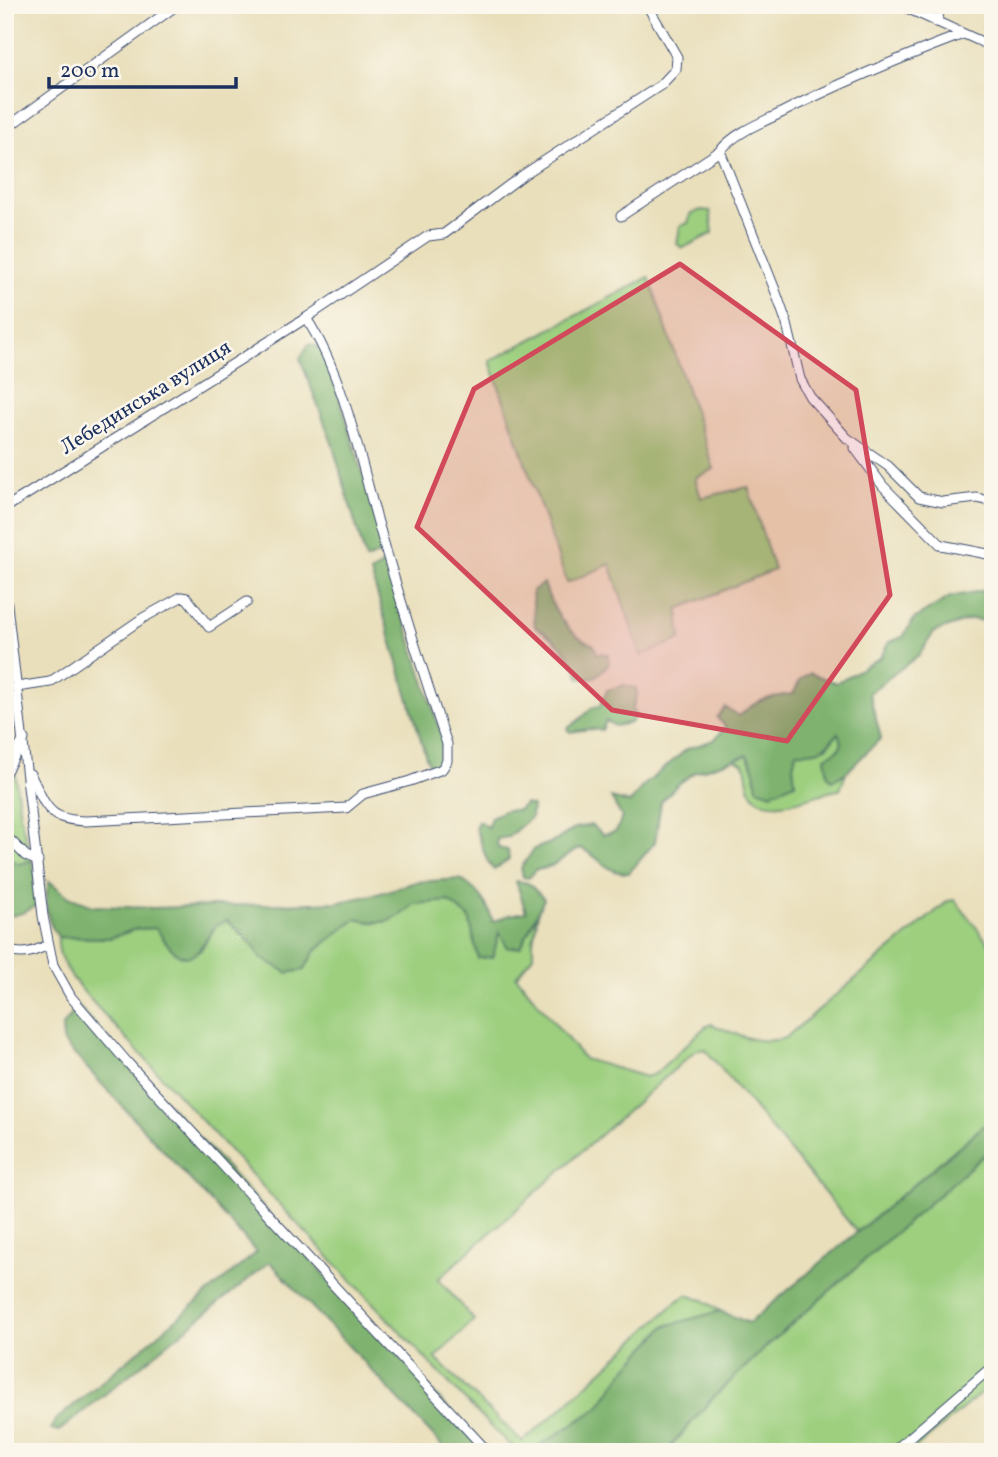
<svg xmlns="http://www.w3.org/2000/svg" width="998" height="1457" font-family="Vollkorn,serif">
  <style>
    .green { fill: #9dcf7f; stroke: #5c7f6e; stroke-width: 2 }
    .forest { fill: #7eb26e; stroke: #4c7066; stroke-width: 2 }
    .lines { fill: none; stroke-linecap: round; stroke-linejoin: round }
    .minor-casing { stroke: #3a496c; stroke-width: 11 }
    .minor { stroke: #fff; stroke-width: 9 }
    .marked { fill: #d1495b; fill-opacity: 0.2; stroke: #d1495b; stroke-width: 5; stroke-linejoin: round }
    .labels { text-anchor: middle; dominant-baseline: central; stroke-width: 5; stroke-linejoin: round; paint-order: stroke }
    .street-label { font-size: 21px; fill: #1b2f5e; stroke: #fbf7ec }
  </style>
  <rect width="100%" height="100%" fill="#fbf7ec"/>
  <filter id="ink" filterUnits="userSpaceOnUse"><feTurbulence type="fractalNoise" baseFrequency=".0143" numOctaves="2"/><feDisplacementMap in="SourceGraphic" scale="14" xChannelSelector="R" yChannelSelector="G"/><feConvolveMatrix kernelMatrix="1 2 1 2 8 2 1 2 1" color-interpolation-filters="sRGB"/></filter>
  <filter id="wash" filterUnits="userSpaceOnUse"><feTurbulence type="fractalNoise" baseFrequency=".00686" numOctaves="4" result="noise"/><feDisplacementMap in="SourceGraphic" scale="28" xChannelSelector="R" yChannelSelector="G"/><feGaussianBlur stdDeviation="1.57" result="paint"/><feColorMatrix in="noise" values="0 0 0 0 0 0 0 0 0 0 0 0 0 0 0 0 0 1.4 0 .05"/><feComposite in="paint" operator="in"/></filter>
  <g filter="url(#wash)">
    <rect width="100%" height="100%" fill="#e9dfbb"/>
    <g class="green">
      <polygon points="701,210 710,211 713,233 683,248 677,244 680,226 688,223 691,214"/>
      <polygon points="649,277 714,469 695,478 701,498 748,487 774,570 678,609 681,639 641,656 610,564 567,583 490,361"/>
      <polygon points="5,684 20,816 32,860 19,864 5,856"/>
      <path d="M838 733 842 743 838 750 826 757 828 776 833 780 846 773 840 790C817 791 767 821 751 791 746 784 748 772 744 764L733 758 747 754 755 771 757 788 795 783 793 766 796 752 827 747Z"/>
      <path d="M955 900 993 949V1118L857 1232 705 1049 695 1051 438 1279 474 1320 435 1358 522 1442 562 1408 676 1302 687 1295 703 1300 720 1311 665 1327 624 1371 598 1408 539 1446 538 1452H518L490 1426 290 1216 88 997C73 979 56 961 58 937L110 938 136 929 156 928 171 948 200 951 216 926 227 920 253 945 261 958 304 970 315 951 356 919C382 926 395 923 413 904L448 901 469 917 478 958 499 931 520 947 538 913 533 941V956L516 976 584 1059 646 1077 655 1074 705 1027 711 1024C736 1034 758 1046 785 1038L948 901Z"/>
      <polygon points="993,1147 993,1383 911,1452 666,1452 711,1400 768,1345"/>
    </g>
    <g class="forest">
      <polygon points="309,344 320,347 332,373 386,551 366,560 332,443 300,358"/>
      <polygon points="386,562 444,743 442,765 432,770 426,757 371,573"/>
      <path d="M544 583C551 608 568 636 594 645L597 653 608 654 609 664C599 673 594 683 579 677 572 655 556 638 535 627L532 591Z"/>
      <path d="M986 590 993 591V622L971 619 934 632 920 654 869 693 881 738 846 773 832 780 828 776 825 757 838 750 842 743 838 733C823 751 819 753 796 752L793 766 795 783 772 793 757 788 755 771 747 755 695 772 677 785 661 802 655 842 629 873C604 873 602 857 580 848 561 857 557 868 535 870L529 878 523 877 521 868 534 849 555 841 575 828 591 825 603 835 616 832 622 817 611 798 630 803 642 787 687 749 714 740 726 727 717 718 725 707 739 716C757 699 769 697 793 694L801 679 810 673 836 683 881 657 889 642 903 637 914 619 950 597Z"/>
      <path d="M624 685 636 688 637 696 632 710 636 716 630 723 615 726 606 721 602 730 590 729 570 732 567 729C575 722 585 717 591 708L600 706 607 690Z"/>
      <path d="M525 804 532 806 531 817 508 837 497 839 498 848 508 850 509 859 494 870C483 859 483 842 475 828L478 821 488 827 491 817 506 810H518Z"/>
      <path d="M5 857 19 864 32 860 37 882V905C27 911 17 917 5 916Z"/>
      <path d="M460 879C478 890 488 903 493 922L509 915 526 912 516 881 528 883 544 899 521 947 508 948 499 932 493 957 478 958 469 917 448 901 414 904C394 923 383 925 356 919L315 951 304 970 288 973 261 958 253 945 227 920C226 921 218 925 217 925 205 935 196 972 173 950 166 944 161 935 156 928L136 929 110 938 58 937C46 921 44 901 49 881L69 897 93 906 154 908 340 902 381 893 416 882Z"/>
      <polygon points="78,1006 488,1452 448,1452 270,1262 59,1431 51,1429 56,1420 257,1252 63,1042 62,1026"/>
      <polygon points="993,1118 993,1147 768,1345 711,1400 666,1452 538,1452 539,1446 598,1408 624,1371 665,1326 720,1311 749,1323"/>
    </g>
  </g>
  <g filter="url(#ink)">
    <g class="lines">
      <defs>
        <g id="minor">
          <polyline points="900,5 993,47"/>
          <polyline points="936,22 942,5"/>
          <polyline points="5,129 177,5"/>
          <polyline points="720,151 775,290 787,324 800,379 810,397 847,438 888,466 919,497 943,502 977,498 993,502"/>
          <path d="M621 216 720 151C735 133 758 124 779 114 839 83 900 58 963 34"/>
          <polyline points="855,448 883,486 941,545 993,555"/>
          <polyline points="5,508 306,318 428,236 444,234 523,175 661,85 676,69 677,57 647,5"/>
          <polyline points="5,588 43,916 53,965 71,997 127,1062 488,1452"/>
          <polyline points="17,687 50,682 143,618 181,597 187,598 209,627 247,602"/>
          <polyline points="5,773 24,739"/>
          <path d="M30 774C47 806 46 820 86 821L346 808 363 794 410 781 442 769 447 761V744C422 669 398 594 377 519 359 455 343 374 306 318"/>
          <polyline points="5,835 26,856 38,861"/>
          <path d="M5 954 10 951C24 956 35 951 48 945"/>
          <polyline points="893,1452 993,1366"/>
        </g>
      </defs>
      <use href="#minor" class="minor-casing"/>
      <use href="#minor" class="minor"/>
    </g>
  </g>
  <path class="marked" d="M680 264 856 390 890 595 787 741 612 710 417 527 474 389Z"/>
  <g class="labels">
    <g class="street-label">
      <text transform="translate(146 398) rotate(-32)">Лебединська вулиця</text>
    </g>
  </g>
  <rect width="998" height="1457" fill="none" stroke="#fbf7ec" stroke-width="28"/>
  <path d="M49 77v10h187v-10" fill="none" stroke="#1b2f5e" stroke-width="3.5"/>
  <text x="60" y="77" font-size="21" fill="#1b2f5e" stroke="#fbf7ec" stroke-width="5" paint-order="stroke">200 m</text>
</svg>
